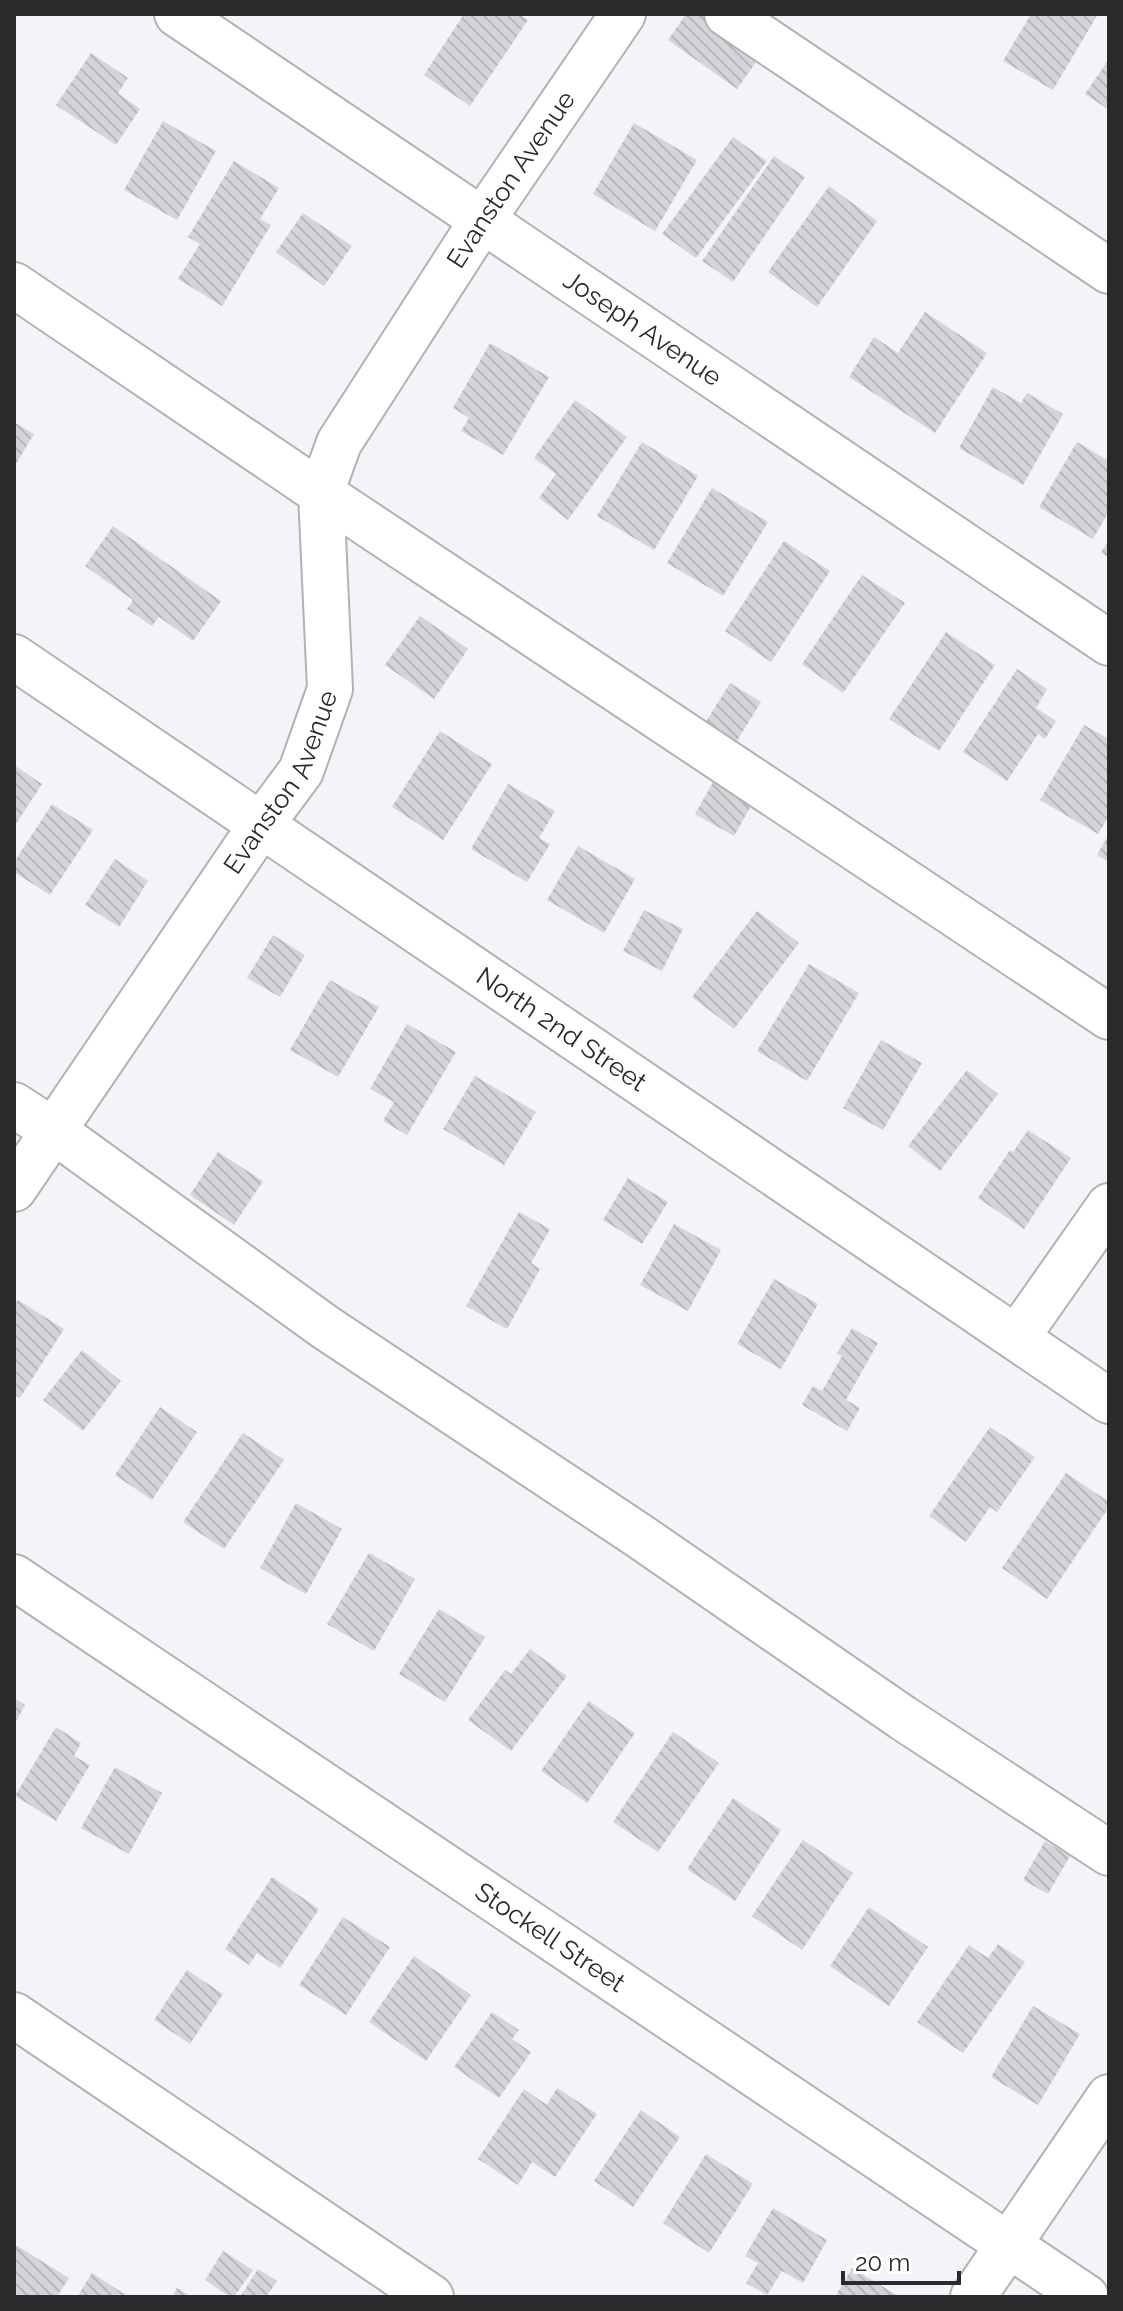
<svg xmlns="http://www.w3.org/2000/svg" width="1123" height="2311" font-family="Raleway,sans-serif">
  <style>
    .building { fill: url(#building-back-hatch) }
    .lines { fill: none; stroke-linecap: round; stroke-linejoin: round }
    .minor-casing { stroke: #b0b2b5; stroke-width: 48 }
    .minor { stroke: #fff; stroke-width: 44 }
    .labels { text-anchor: middle; dominant-baseline: central; stroke-width: 7; stroke-linejoin: round; paint-order: stroke }
    .street-label { font-size: 26px; fill: #292a2b; stroke: #fff }
  </style>
  <defs>
    <pattern id="building-back-hatch" width="6" height="6" patternUnits="userSpaceOnUse" patternTransform="scale(2)"><rect width="6" height="6" fill="#d3d5d8"/><path d="M-1 5l2 2M0 0l6 6M5-1l2 2" fill="none" stroke="#b5b7ba"/></pattern>
  </defs>
  <rect width="100%" height="100%" fill="#f2f4f8"/>
  <g class="building">
    <polygon points="464,14 519,14 528,20 470,106 424,75"/>
    <polygon points="686,14 713,14 764,51 737,89 668,40"/>
    <polygon points="1031,14 1098,14 1053,90 1003,61"/>
    <polygon points="91,53 128,78 118,93 140,109 116,145 56,105"/>
    <polygon points="1109,59 1109,110 1085,94"/>
    <polygon points="163,121 216,151 177,220 124,190"/>
    <polygon points="634,123 697,160 655,231 593,194"/>
    <polygon points="733,137 767,161 696,258 662,234"/>
    <polygon points="774,156 805,177 733,282 702,261"/>
    <polygon points="234,161 279,188 260,219 271,225 222,306 178,279 200,244 188,237"/>
    <polygon points="829,186 877,221 817,307 768,272"/>
    <polygon points="303,213 352,246 324,286 276,252"/>
    <polygon points="925,312 987,353 935,433 849,377 874,337 898,353"/>
    <polygon points="490,343 549,377 503,455 461,431 469,418 453,408"/>
    <polygon points="993,387 1021,403 1027,393 1063,414 1023,485 959,448"/>
    <polygon points="575,400 627,437 568,520 539,498 556,474 534,458"/>
    <polygon points="14,422 34,434 14,467"/>
    <polygon points="642,442 698,476 654,550 597,516"/>
    <polygon points="1077,442 1109,461 1109,511 1093,539 1039,507"/>
    <polygon points="712,488 768,522 723,596 667,563"/>
    <polygon points="113,526 221,601 193,641 159,617 152,626 127,609 133,600 85,566"/>
    <polygon points="1109,540 1109,558 1101,552"/>
    <polygon points="784,541 830,571 771,662 725,631"/>
    <polygon points="862,575 905,603 843,693 802,664"/>
    <polygon points="420,616 468,649 434,699 385,665"/>
    <polygon points="946,632 995,665 939,751 889,719"/>
    <polygon points="1017,669 1047,689 1036,708 1056,721 1045,739 1038,734 1007,781 963,752"/>
    <polygon points="730,683 761,702 735,744 704,725"/>
    <polygon points="1084,725 1109,739 1109,816 1098,834 1040,800"/>
    <polygon points="440,731 492,764 443,840 392,807"/>
    <polygon points="14,765 42,784 14,827"/>
    <polygon points="720,770 759,792 734,836 695,814"/>
    <polygon points="508,784 555,811 539,838 550,844 527,882 471,849"/>
    <polygon points="52,804 93,830 50,895 14,872 14,862"/>
    <polygon points="1109,834 1109,862 1097,855"/>
    <polygon points="578,846 635,879 604,933 547,900"/>
    <polygon points="115,859 148,881 119,927 85,905"/>
    <polygon points="644,910 683,929 662,971 623,951"/>
    <polygon points="757,911 799,943 734,1029 692,997"/>
    <polygon points="273,935 305,955 280,997 247,978"/>
    <polygon points="809,964 859,993 807,1081 757,1051"/>
    <polygon points="330,980 379,1007 338,1077 290,1050"/>
    <polygon points="407,1024 456,1052 407,1135 383,1121 394,1102 370,1089"/>
    <polygon points="881,1040 922,1063 883,1130 843,1108"/>
    <polygon points="967,1070 998,1094 940,1171 908,1146"/>
    <polygon points="475,1076 536,1112 504,1165 443,1129"/>
    <polygon points="1028,1130 1071,1158 1024,1229 978,1198 1010,1150 1013,1152"/>
    <polygon points="218,1152 263,1181 234,1225 190,1195"/>
    <polygon points="628,1178 668,1202 642,1244 603,1220"/>
    <polygon points="519,1212 550,1229 531,1263 540,1269 507,1329 466,1306"/>
    <polygon points="674,1224 721,1250 688,1311 640,1285"/>
    <polygon points="774,1279 818,1304 781,1369 737,1344"/>
    <polygon points="18,1300 64,1329 20,1398 14,1395 14,1305"/>
    <polygon points="852,1328 878,1343 846,1400 860,1408 847,1431 802,1405 813,1386 822,1391 842,1356 837,1353"/>
    <polygon points="82,1350 121,1381 83,1431 43,1400"/>
    <polygon points="160,1407 197,1432 152,1500 115,1475"/>
    <polygon points="990,1427 1035,1457 997,1512 990,1507 966,1542 929,1516"/>
    <polygon points="243,1433 284,1460 224,1549 183,1522"/>
    <polygon points="1066,1473 1109,1502 1109,1507 1047,1599 1002,1568"/>
    <polygon points="296,1503 342,1529 306,1594 260,1568"/>
    <polygon points="369,1553 415,1579 374,1651 327,1624"/>
    <polygon points="439,1609 485,1637 445,1702 399,1674"/>
    <polygon points="530,1649 567,1676 511,1751 468,1720 505,1670 511,1674"/>
    <polygon points="14,1698 25,1705 14,1725"/>
    <polygon points="589,1701 635,1733 587,1803 541,1771"/>
    <polygon points="56,1727 81,1743 74,1756 90,1765 56,1821 15,1796"/>
    <polygon points="673,1732 719,1763 658,1852 613,1822"/>
    <polygon points="115,1767 162,1793 129,1854 81,1828"/>
    <polygon points="733,1798 781,1830 735,1901 687,1869"/>
    <polygon points="803,1840 853,1873 802,1950 752,1916"/>
    <polygon points="1045,1841 1070,1856 1048,1894 1023,1880"/>
    <polygon points="272,1877 319,1909 280,1968 257,1953 249,1965 225,1949"/>
    <polygon points="869,1907 928,1947 889,2006 830,1966"/>
    <polygon points="343,1917 390,1947 346,2015 299,1985"/>
    <polygon points="998,1944 1025,1962 963,2053 917,2022 969,1945 988,1958"/>
    <polygon points="414,1956 471,1995 426,2061 369,2022"/>
    <polygon points="187,1970 223,1994 190,2044 154,2020"/>
    <polygon points="1033,2006 1080,2034 1038,2105 991,2077"/>
    <polygon points="492,2012 519,2030 512,2039 531,2052 499,2098 454,2067"/>
    <polygon points="557,2088 597,2114 555,2177 532,2162 518,2185 478,2159 524,2089 547,2105"/>
    <polygon points="641,2110 680,2137 633,2207 594,2181"/>
    <polygon points="706,2154 753,2184 709,2253 663,2223"/>
    <polygon points="773,2208 827,2240 803,2283 782,2271 767,2295 746,2283 758,2263 745,2256"/>
    <polygon points="14,2244 69,2278 57,2297 14,2297"/>
    <polygon points="223,2251 253,2270 234,2297 230,2297 205,2280"/>
    <polygon points="852,2268 900,2297 835,2297"/>
    <polygon points="258,2269 277,2281 266,2297 240,2297"/>
    <polygon points="92,2273 129,2297 77,2297"/>
    <polygon points="177,2288 192,2297 172,2297"/>
  </g>
  <g class="lines">
    <defs>
      <g id="minor">
        <path id="s1" d="M177 14 1109 643"/>
        <polyline points="727,14 1109,271"/>
        <polyline points="14,285 321,493 1109,1017"/>
        <path id="s2" d="M14 657 1109 1401"/>
        <polyline points="14,1105 54,1131 325,1327 638,1535 903,1718 1109,1853"/>
        <path id="s3" d="M14 1189 261 825 301 771 330 689 321 493 339 443 483 219 623 14"/>
        <polyline points="1017,1337 1109,1206"/>
        <path id="s4" d="M14 1577 1086 2297"/>
        <polyline points="14,2015 431,2297"/>
        <polyline points="973,2297 1109,2097"/>
      </g>
    </defs>
    <use href="#minor" class="minor-casing"/>
    <use href="#minor" class="minor"/>
  </g>
  <g class="labels">
    <g class="street-label">
      <text stroke="none"><textPath href="#s3" startOffset="1158">Evanston Avenue</textPath></text>
      <text stroke="none"><textPath href="#s1" startOffset="562">Joseph Avenue</textPath></text>
      <text stroke="none"><textPath href="#s3" startOffset="488">Evanston Avenue</textPath></text>
      <text stroke="none"><textPath href="#s2" startOffset="662">North 2nd Street</textPath></text>
      <text stroke="none"><textPath href="#s4" startOffset="646">Stockell Street</textPath></text>
    </g>
  </g>
  <rect width="1123" height="2311" fill="none" stroke="#292a2b" stroke-width="32"/>
  <path d="M843 2271v12h116v-12" fill="none" stroke="#292a2b" stroke-width="4"/>
  <text x="855" y="2271" font-size="24" fill="#292a2b" stroke="#ffffff" stroke-width="6" paint-order="stroke">20 m</text>
</svg>
